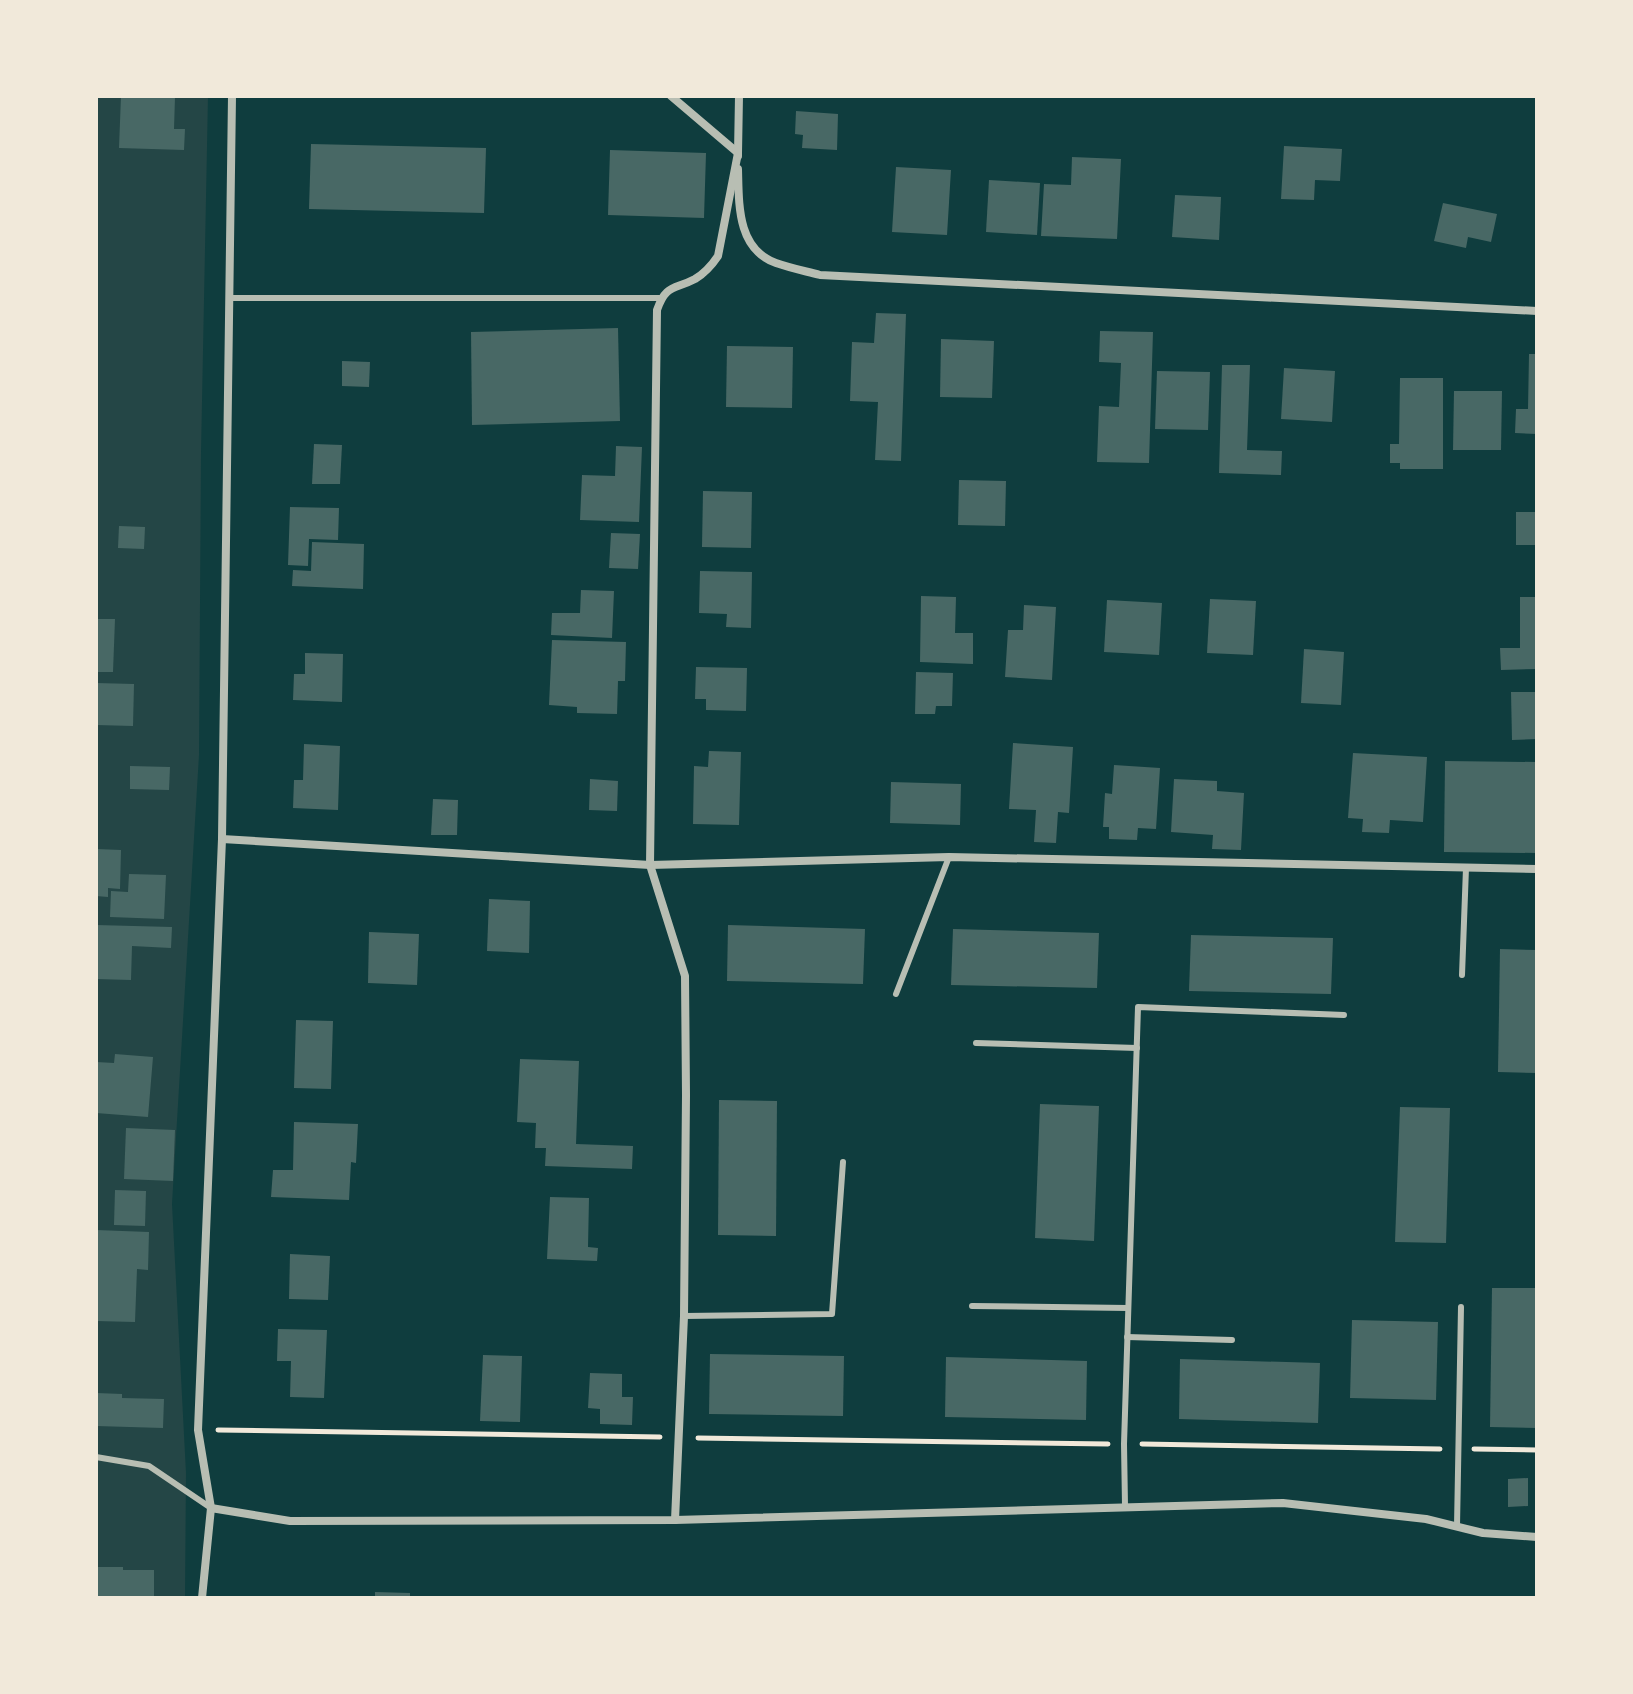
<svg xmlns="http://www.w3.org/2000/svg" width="1633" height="1694" font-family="Montserrat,sans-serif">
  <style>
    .green { fill: #244646 }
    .building { fill: #486865 }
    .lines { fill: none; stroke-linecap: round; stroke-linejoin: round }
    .path { stroke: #f1e9da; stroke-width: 5 }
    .service { stroke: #b8beb3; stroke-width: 6 }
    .minor { stroke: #b8beb3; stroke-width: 8 }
  </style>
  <rect width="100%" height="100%" fill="#0f3d3e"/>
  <polygon class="green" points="96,96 208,96 201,453 199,755 172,1204 186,1473 185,1598 96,1598"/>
  <g class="building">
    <polygon points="121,96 175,97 174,129 185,129 184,150 119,148"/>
    <polygon points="796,111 838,114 837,150 802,148 803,135 795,134"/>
    <polygon points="311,144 486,148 484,213 309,209"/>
    <polygon points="1284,146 1342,149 1340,181 1315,180 1314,200 1281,199"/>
    <polygon points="610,150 706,153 704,218 608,215"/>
    <polygon points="1072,157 1121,159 1117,239 1041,236 1044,184 1071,185"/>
    <polygon points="896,167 951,170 947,235 892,232"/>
    <polygon points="989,180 1040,183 1037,235 986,232"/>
    <polygon points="1175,195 1221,197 1219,240 1172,237"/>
    <polygon points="1443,203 1497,214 1491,242 1468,237 1466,248 1434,241"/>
    <polygon points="876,313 906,314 901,461 875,460 878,402 850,401 852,342 874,343"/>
    <polygon points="618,328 620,421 472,425 471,332"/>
    <polygon points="1100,331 1153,332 1149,463 1097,462 1099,406 1119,407 1121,363 1099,362"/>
    <polygon points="941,339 994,341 992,398 940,397"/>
    <polygon points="727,346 793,347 792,408 726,407"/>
    <polygon points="1529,354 1537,354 1537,434 1515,433 1516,409 1528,409"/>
    <polygon points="342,361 370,362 369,387 342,386"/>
    <polygon points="1222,365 1250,365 1247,450 1282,451 1281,475 1219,473"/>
    <polygon points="1284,368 1335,371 1332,422 1281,419"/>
    <polygon points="1157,371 1210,372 1208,430 1155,429"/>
    <polygon points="1400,378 1443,378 1443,469 1400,469 1400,463 1390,463 1390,444 1399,444"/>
    <polygon points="1454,391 1502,391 1501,450 1453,450"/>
    <polygon points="314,444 342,445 340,484 312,484"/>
    <polygon points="616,446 642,447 639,522 580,520 582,475 615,476"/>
    <polygon points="959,480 1006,481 1005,526 958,525"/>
    <polygon points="703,491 752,492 751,548 702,547"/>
    <polygon points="290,507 339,508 338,540 309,539 308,566 288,565"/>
    <rect x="1516" y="512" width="21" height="33"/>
    <polygon points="119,526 145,527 144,549 118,548"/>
    <polygon points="611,533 640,534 638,569 609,568"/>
    <polygon points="312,542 364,544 363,589 292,586 293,570 311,571"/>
    <polygon points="700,571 752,572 751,628 726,627 727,614 699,613"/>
    <polygon points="581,590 614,591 612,638 551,635 552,613 580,613"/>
    <polygon points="921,596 956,597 955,633 973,633 973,664 920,662"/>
    <polygon points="1520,597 1537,597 1537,669 1501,670 1500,648 1520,648"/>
    <polygon points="1210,599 1256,601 1253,655 1207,653"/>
    <polygon points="1107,600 1162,603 1159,655 1104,652"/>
    <polygon points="1024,605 1056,607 1052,680 1005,677 1008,630 1023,630"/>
    <polygon points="96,619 115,619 113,672 96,672"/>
    <polygon points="552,640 626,642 625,681 618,681 617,714 577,713 577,707 549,705"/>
    <polygon points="1304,649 1344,652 1341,705 1301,703"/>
    <polygon points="305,653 343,654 342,702 293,700 294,674 305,674"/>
    <polygon points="696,667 747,668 746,711 706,710 706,699 695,699"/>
    <polygon points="916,672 953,673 952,706 936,706 935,714 915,714"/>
    <polygon points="96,683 134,684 133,726 96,725"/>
    <polygon points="1511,692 1537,692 1537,739 1512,740"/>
    <polygon points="1013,743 1073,747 1069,813 1058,812 1056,843 1034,842 1036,810 1009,809"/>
    <polygon points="304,744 340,746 338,810 293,808 294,780 303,780"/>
    <polygon points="709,751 741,752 739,825 693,824 694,766 708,767"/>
    <polygon points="1353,753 1427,757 1423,822 1390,820 1389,833 1362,832 1363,819 1348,818"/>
    <polygon points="1445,761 1537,762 1537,853 1444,852"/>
    <polygon points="1114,765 1160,768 1156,829 1138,828 1137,840 1109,839 1109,827 1103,827 1105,793 1112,794"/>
    <polygon points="130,766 170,767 169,790 130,789"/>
    <polygon points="590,779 618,781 617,811 589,810"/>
    <polygon points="1174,779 1217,781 1217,791 1244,793 1241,850 1212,849 1213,835 1171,832"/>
    <polygon points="891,782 961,784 960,825 890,823"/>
    <polygon points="433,799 458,800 457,835 431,835"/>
    <polygon points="96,849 121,850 120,889 108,888 108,897 96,896"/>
    <polygon points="129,874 166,875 164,919 110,917 111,891 128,892"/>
    <polygon points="489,899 530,901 529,953 487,951"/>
    <polygon points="96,925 172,927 171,948 132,946 131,980 96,979"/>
    <polygon points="728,925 865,929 863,984 727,981"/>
    <polygon points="953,929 1099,933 1097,988 951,985"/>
    <polygon points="369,932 419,934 417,985 368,983"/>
    <polygon points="1191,935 1333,938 1331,994 1189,991"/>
    <polygon points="1500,949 1537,950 1537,1073 1498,1072"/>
    <polygon points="296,1020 333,1021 331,1089 294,1088"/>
    <polygon points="115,1054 153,1057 148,1117 96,1113 96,1062 114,1063"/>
    <polygon points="520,1059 579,1061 576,1144 633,1146 632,1169 545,1166 546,1148 535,1148 536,1123 517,1122"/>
    <polygon points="719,1100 777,1101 776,1236 718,1235"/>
    <polygon points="1040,1104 1099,1106 1094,1241 1035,1238"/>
    <polygon points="1400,1107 1450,1108 1446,1243 1395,1242"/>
    <polygon points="294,1122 358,1124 356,1163 351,1162 349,1200 271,1197 273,1170 293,1170"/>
    <polygon points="126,1128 175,1130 173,1181 124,1179"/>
    <polygon points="115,1190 146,1191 145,1226 114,1225"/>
    <polygon points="550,1197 589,1198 588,1247 598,1248 597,1261 547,1259"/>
    <polygon points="96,1230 149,1232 148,1270 137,1269 135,1322 96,1321"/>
    <polygon points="290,1254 330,1256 328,1300 289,1299"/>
    <polygon points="1492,1288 1537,1288 1537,1428 1490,1427"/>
    <polygon points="1352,1320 1438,1322 1436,1400 1350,1398"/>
    <polygon points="278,1329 327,1330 324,1398 290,1397 291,1361 277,1361"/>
    <polygon points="710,1354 844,1356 843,1416 709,1414"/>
    <polygon points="483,1355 522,1356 520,1422 480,1421"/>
    <polygon points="946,1357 1087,1361 1086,1420 945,1417"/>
    <polygon points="1180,1359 1320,1363 1318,1423 1179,1419"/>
    <polygon points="590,1373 622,1374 622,1397 633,1397 632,1425 600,1424 600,1409 588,1408"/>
    <polygon points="96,1393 122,1394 122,1398 164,1399 163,1428 96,1426"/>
    <polygon points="1528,1478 1528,1506 1508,1507 1508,1479"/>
    <polygon points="97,1567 123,1567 123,1570 154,1570 154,1598 97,1598"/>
    <polygon points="375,1592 410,1593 410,1598 375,1598"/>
  </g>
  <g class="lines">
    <g class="path">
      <polyline points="218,1430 660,1437"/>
      <polyline points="698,1438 1108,1444"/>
      <polyline points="1142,1444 1440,1449"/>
      <polyline points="1474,1449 1537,1450"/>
    </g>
    <g class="service">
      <polyline points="229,298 661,298"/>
      <polyline points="1462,975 1466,868"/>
      <polyline points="896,994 949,857"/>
      <polyline points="976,1043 1137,1048"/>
      <polyline points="972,1306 1128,1308"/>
      <polyline points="684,1316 832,1314 843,1162"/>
      <polyline points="1127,1337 1232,1340"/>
      <polyline points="96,1457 149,1466 211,1508"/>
      <polyline points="1125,1506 1124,1444 1138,1007 1344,1015"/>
      <polyline points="1457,1526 1461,1307"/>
    </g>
    <g class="minor">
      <polyline points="671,96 738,153 738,156"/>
      <path d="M738 169C739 205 737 249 776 263 790 268 805 271 820 275L1537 311"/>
      <polyline points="222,839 650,865 949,857 1537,869"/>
      <polyline points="211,1508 198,1430 222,839 232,96"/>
      <path d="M675 1520 684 1316 686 1095 685 976 650 865 657 310C666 284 674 290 695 279 705 273 712 265 718 256L738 153 739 96"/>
      <polyline points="202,1598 211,1508 290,1521 675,1520 1283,1503 1426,1519 1483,1533 1537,1537"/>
    </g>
  </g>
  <rect width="1633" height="1694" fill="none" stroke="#f1e9da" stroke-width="196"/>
</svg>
